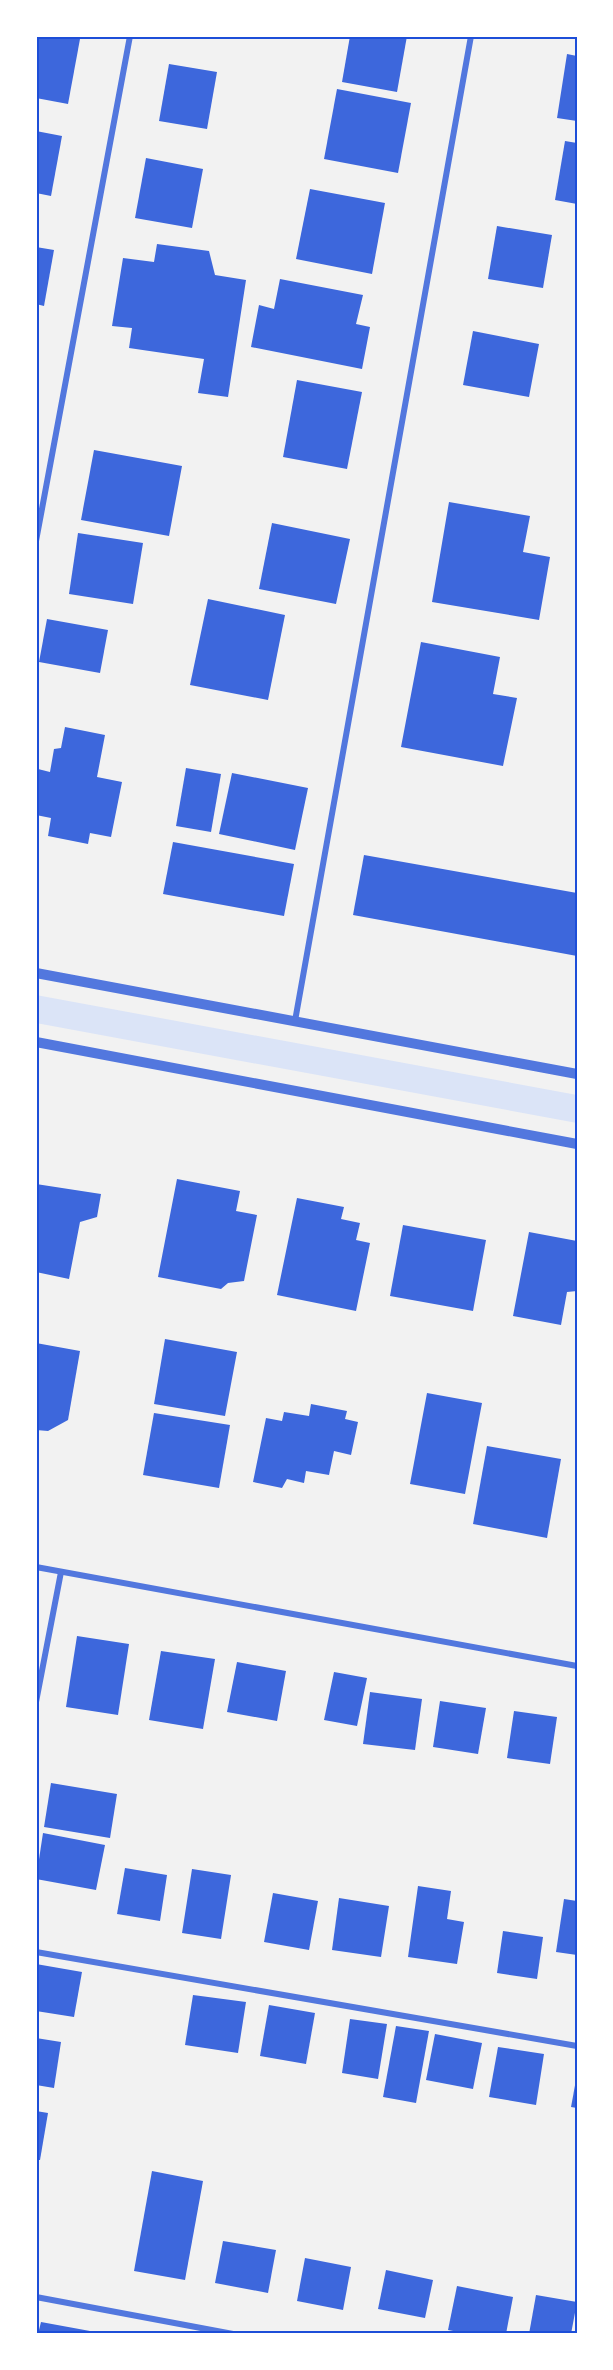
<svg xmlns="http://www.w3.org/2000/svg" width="613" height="2370" font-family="Lato,sans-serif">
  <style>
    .green { fill: #dbe4f7 }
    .building { fill: #3d67dc }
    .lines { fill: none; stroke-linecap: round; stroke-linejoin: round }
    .minor { stroke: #5277de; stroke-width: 6 }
    .tertiary { stroke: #5277de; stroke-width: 10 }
    .neatline { fill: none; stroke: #1d4ed8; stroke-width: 2 }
  </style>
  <rect width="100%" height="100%" fill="#f2f2f2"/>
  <polygon class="green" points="36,995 577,1095 577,1123 36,1023"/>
  <g class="building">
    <polygon points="36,36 65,36 80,39 68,104 36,98"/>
    <polygon points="350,36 407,36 397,92 342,82"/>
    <polygon points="567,54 577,56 577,121 557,118"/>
    <polygon points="169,64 217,72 207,129 159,121"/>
    <polygon points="337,89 411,103 398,173 324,159"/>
    <polygon points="36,131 62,136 51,196 36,193"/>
    <polygon points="565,141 577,143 577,204 555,200"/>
    <polygon points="146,158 203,169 192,228 135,218"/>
    <polygon points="310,189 385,203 372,274 296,259"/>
    <polygon points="497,226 552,235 543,288 488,279"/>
    <polygon points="157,244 209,251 215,275 246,280 228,397 198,393 204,359 129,348 132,328 112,326 123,258 154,262"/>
    <polygon points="36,247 54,250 44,306 36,304"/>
    <polygon points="280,279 363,295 356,324 370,327 362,369 251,347 259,305 274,309"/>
    <polygon points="473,331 539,344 529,397 463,385"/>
    <polygon points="297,380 362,392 347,469 283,457"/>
    <polygon points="94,450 182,466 169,536 81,520"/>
    <polygon points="449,502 530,516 523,552 550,557 539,620 432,602"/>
    <polygon points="272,523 350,539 336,604 259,589"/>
    <polygon points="78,533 143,543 133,604 69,594"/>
    <polygon points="208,599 285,615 268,700 190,685"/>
    <polygon points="47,619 108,630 100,673 39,662"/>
    <polygon points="421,642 500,657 493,694 517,698 503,766 401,747"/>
    <polygon points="65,727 105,735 97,777 122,782 111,837 90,833 88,844 48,836 51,818 36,815 38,769 50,772 54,749 61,748"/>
    <polygon points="186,768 221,774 211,832 176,826"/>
    <polygon points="232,773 308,788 295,850 219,834"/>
    <polygon points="173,842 294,864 284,916 163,894"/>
    <polygon points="364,855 577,893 577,956 353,915"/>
    <polygon points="177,1179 240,1191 236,1211 257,1215 244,1281 228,1283 221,1289 158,1277"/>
    <polygon points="36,1184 101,1194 97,1217 80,1222 69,1279 36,1272"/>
    <polygon points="297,1198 344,1207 341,1219 360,1223 356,1240 370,1243 356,1311 277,1295"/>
    <polygon points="403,1225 486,1240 473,1311 390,1296"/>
    <polygon points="529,1232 577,1241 577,1291 567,1292 561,1325 513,1316"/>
    <polygon points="165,1339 237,1352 225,1416 154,1404"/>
    <polygon points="36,1343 80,1351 68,1420 48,1431 36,1430"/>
    <polygon points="427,1393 482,1403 465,1494 410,1484"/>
    <polygon points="311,1404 347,1411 345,1419 358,1422 351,1455 334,1451 329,1475 306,1471 304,1483 287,1479 282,1488 253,1482 266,1418 282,1421 284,1412 309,1416"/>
    <polygon points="154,1413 230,1425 219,1488 143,1475"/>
    <polygon points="487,1446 561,1459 547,1538 473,1524"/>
    <polygon points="77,1636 129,1644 118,1715 66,1707"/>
    <polygon points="161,1651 215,1659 203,1729 149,1720"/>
    <polygon points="237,1662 286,1671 277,1721 227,1712"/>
    <polygon points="334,1672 367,1678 357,1726 324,1720"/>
    <polygon points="370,1692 422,1699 415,1750 363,1744"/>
    <polygon points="440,1701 486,1708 478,1754 433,1747"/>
    <polygon points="514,1711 557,1717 550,1764 507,1758"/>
    <polygon points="51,1783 117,1794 110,1838 44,1827"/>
    <polygon points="43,1833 105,1845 96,1890 36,1879"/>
    <polygon points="125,1868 167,1875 160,1921 117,1914"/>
    <polygon points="192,1869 231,1875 221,1939 182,1933"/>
    <polygon points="418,1886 451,1891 447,1919 464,1922 457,1964 408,1957"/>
    <polygon points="273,1893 318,1901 309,1950 264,1942"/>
    <polygon points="339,1898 389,1906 381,1957 332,1950"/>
    <polygon points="564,1899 577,1901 577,1955 556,1952"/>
    <polygon points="503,1931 543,1937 537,1979 497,1973"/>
    <polygon points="36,1964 82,1972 74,2017 36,2011"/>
    <polygon points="193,1995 246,2002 238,2053 185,2045"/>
    <polygon points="269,2005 315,2013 306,2064 260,2056"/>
    <polygon points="350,2019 387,2024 378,2079 342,2073"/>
    <polygon points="396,2026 429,2031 416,2103 383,2097"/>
    <polygon points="435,2034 482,2043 473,2089 426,2080"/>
    <polygon points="36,2038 61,2042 54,2088 36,2085"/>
    <polygon points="498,2047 544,2054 536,2105 489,2097"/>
    <polygon points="576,2080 577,2080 577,2108 571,2107"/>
    <polygon points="36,2111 48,2113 40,2160 36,2160"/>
    <polygon points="152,2171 203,2181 185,2280 134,2271"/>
    <polygon points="223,2241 276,2250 268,2293 215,2283"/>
    <polygon points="305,2258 351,2267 343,2310 297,2301"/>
    <polygon points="386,2270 433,2280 425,2318 378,2309"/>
    <polygon points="457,2286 513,2297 506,2334 469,2334 448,2330"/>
    <polygon points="536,2295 577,2302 571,2334 529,2334"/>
    <polygon points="41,2322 90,2331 89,2334 38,2334"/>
  </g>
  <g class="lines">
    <g class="minor">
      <polyline points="36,541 130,36"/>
      <polyline points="295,1021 471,36"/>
      <polyline points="36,1567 577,1666"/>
      <polyline points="36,1702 61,1572"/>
      <polyline points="36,1952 577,2046"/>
      <polyline points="36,2297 233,2334"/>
    </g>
    <g class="tertiary">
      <polyline points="36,973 577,1074"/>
      <polyline points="36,1042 577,1144"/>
    </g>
  </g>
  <rect width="613" height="2370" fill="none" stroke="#ffffff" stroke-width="75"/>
  <rect x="38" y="38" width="538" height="2294" class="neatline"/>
</svg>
